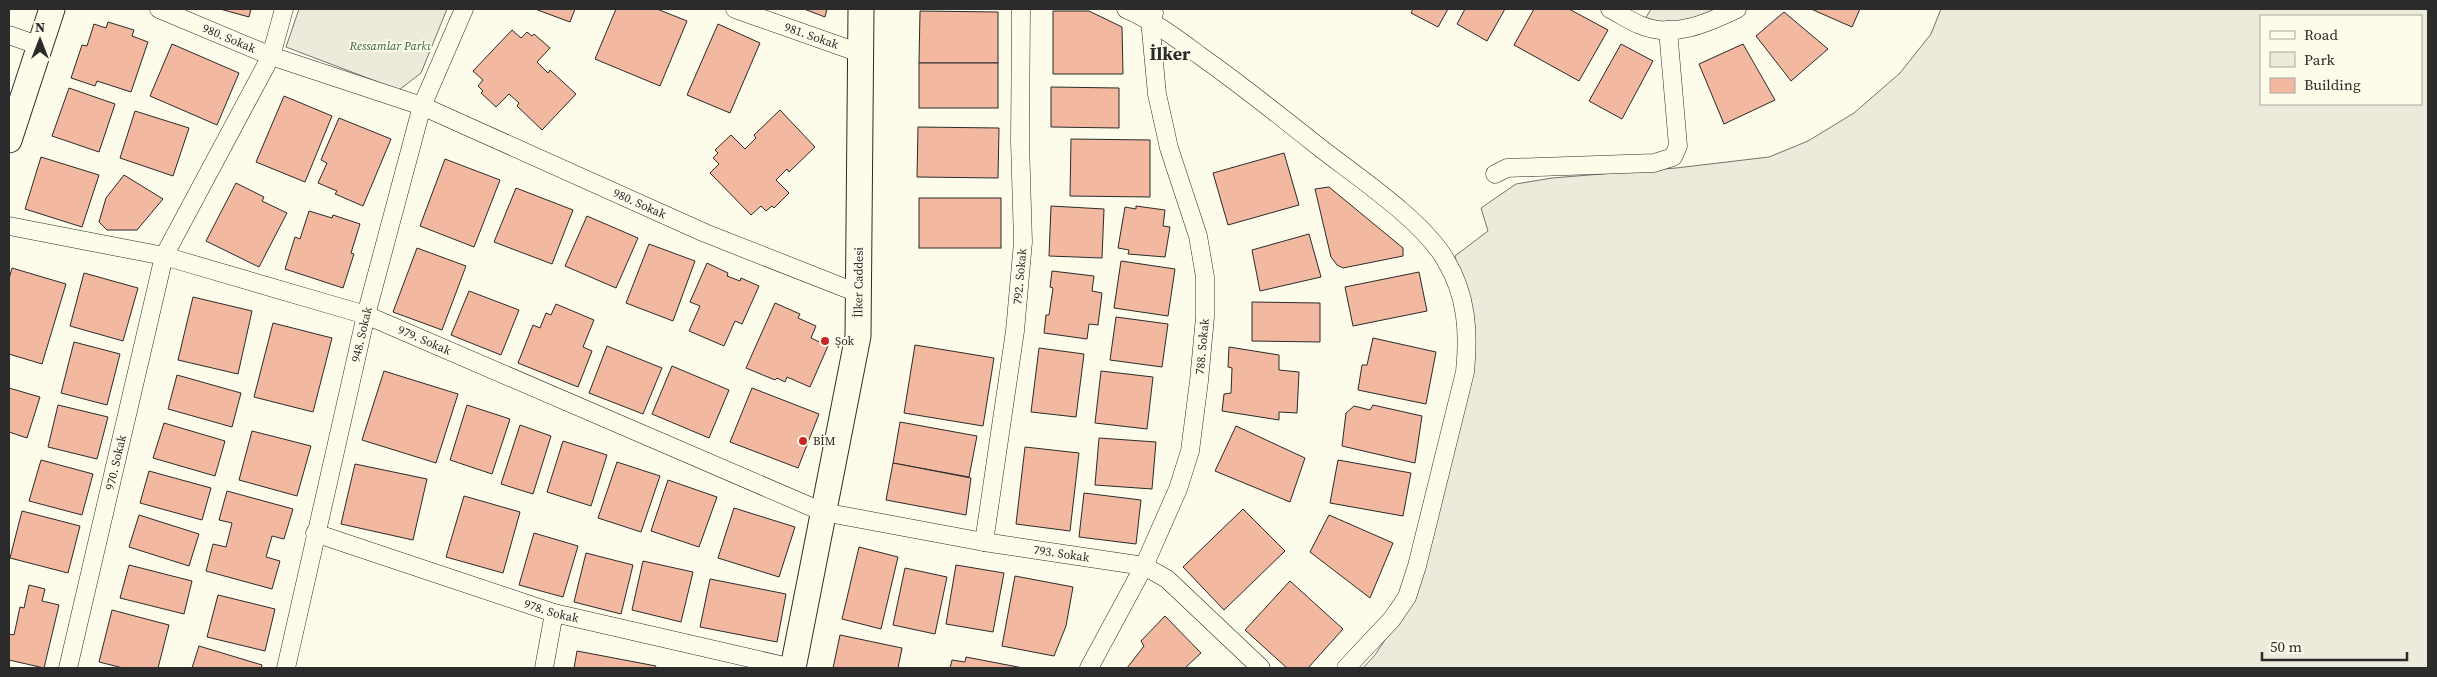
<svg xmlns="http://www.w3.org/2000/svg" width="2437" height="677" font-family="'Source Serif 4',serif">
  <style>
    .green { fill: #ecebdb; stroke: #74746e; fill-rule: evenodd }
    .building { fill: #f2b8a0; stroke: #2b2b2b }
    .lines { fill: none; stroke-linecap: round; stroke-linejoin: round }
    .street-casing { stroke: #2b2b2b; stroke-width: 19 }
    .secondary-casing { stroke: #2b2b2b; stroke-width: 27 }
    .street { stroke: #fdfbea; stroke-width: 18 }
    .secondary { stroke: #fdfbea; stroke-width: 25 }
    .poi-dot { fill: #c62828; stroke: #fdfbea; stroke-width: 2 }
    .labels { text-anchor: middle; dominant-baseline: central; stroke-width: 4; stroke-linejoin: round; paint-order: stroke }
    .street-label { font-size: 12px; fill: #2b2b2b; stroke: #fdfbea }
    .park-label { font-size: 12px; font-style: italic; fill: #34623c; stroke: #fdfbea }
    .poi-label { font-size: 12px; fill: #2b2b2b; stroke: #fdfbea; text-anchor: start }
    .district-label { font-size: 18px; font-weight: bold; fill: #2b2b2b; stroke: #fdfbea }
  </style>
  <rect width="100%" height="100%" fill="#fdfbea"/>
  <g class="green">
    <polygon points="299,9 447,9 421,73 399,90 286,47"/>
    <polygon points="1651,9 1737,9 1712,21 1641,26"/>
    <path d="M1941 9H2428V668H1363L1375 655 1398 620 1471 373 1461 283 1455 256 1488 231 1481 208 1516 184 1552 178 1676 168 1769 157 1808 141 1854 113 1900 73 1931 34ZM2261 16H2421V104H2261Z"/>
  </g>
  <g class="building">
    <polygon points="220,9 251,9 249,17"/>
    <polygon points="535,9 575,9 570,22"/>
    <polygon points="616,9 657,9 687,21 660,86 595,59"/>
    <polygon points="804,9 827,9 825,17"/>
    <polygon points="1413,9 1448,9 1438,27 1411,13"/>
    <polygon points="1465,9 1505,9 1487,41 1457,24"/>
    <polygon points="1534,9 1569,9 1608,30 1579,81 1514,45"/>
    <polygon points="1811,9 1860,9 1852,27"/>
    <polygon points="920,11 998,12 998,63 919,63"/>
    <polygon points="1053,11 1089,11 1122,27 1123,74 1053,74"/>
    <polygon points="1784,12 1828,49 1791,81 1756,36"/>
    <polygon points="108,22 134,30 132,36 148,42 131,92 97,81 95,86 71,78 82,45 87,46 94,24 106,28"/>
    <polygon points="718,24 760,43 730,113 687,95"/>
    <polygon points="512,30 521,38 527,32 532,36 534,34 550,48 537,62 548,73 550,70 576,94 542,130 517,106 519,103 509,94 496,107 481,93 483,91 478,86 483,80 473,71"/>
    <polygon points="172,44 239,73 217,125 150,96"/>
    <polygon points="1621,44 1653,61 1622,119 1589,101"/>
    <polygon points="1743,44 1775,100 1724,124 1699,64"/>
    <rect x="919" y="63" width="79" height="45"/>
    <polygon points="1051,87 1119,88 1119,128 1051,127"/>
    <polygon points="69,88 115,104 99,152 52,136"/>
    <polygon points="284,96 332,116 305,182 256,162"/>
    <polygon points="780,110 815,147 789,172 787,169 776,180 789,193 774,208 772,206 766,211 761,206 751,215 710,173 719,164 713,158 718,153 715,150 731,135 745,149 756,138 754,135"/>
    <polygon points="135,111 189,128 173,176 120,158"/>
    <polygon points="339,118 391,139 363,206 335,194 337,191 318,183 327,163 321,160"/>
    <polygon points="918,127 999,128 998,178 917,177"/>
    <polygon points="1071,139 1150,140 1150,197 1070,196"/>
    <polygon points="1284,153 1299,205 1228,225 1213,173"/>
    <polygon points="41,157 99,175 82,227 25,209"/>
    <polygon points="445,159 500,180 474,247 420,226"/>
    <polygon points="124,175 163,199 137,230 107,230 99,222 106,198"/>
    <polygon points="236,183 264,197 262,201 287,213 259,267 206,241"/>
    <polygon points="1329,187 1403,248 1403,256 1343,268 1337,265 1331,257 1315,189"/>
    <polygon points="516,188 573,210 552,264 494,242"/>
    <rect x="919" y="198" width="82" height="50"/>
    <polygon points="1051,206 1104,209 1102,258 1049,256"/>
    <polygon points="1136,206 1165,210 1163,226 1170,227 1165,257 1128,254 1129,250 1118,248 1125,207 1136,209"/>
    <polygon points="309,211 332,218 333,215 360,224 351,253 354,254 343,288 285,269 295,237 300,239"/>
    <polygon points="587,216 638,238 616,288 565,266"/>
    <polygon points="1309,234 1321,277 1260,291 1252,250"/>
    <polygon points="649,244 695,261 673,321 626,303"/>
    <polygon points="417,248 466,266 442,330 393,312"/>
    <polygon points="1121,261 1175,269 1168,316 1114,308"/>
    <polygon points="707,263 728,273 727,276 740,281 741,278 759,286 742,324 735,321 724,346 689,331 700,306 690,302"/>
    <polygon points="12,268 66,284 42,364 9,354 9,279"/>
    <polygon points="1052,271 1094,276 1092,291 1102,293 1098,325 1089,324 1087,339 1044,333 1046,315 1049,315 1053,288 1050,287"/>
    <polygon points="1419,272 1427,311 1353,326 1345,287"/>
    <polygon points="84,273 138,288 123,341 70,326"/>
    <polygon points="469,291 519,310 501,355 451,335"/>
    <polygon points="193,297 252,311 238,374 178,360"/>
    <polygon points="1252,302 1320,303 1320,342 1252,341"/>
    <polygon points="775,303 800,314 798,318 816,326 811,338 828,346 810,387 787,377 785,382 777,378 775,380 746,368"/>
    <polygon points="556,304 594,320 583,347 592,351 578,387 518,363 533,325 540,328 546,313 551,315"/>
    <polygon points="1116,317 1168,324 1162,367 1110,360"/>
    <polygon points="273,323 332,338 313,412 254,397"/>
    <polygon points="1373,338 1436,352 1426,404 1358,390 1362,365 1367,365"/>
    <polygon points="74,342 120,354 107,405 61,393"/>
    <polygon points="915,345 994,358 983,426 904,413"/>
    <polygon points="607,346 662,368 643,414 589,393"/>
    <polygon points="1229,347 1279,355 1279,370 1299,372 1297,413 1279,412 1279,420 1222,411 1224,394 1231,393 1232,368 1228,367"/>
    <polygon points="1039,348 1084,354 1076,417 1031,412"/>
    <polygon points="672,366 729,390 709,438 652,414"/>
    <polygon points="384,371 458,394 436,463 362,440"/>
    <polygon points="1101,371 1153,377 1147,429 1095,423"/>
    <polygon points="177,375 241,393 232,427 168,409"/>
    <polygon points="9,388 40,397 27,438 9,432"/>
    <polygon points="752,388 819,414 798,468 730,442"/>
    <polygon points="58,405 108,417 97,459 48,447"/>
    <polygon points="467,405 510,419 492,474 450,460"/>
    <polygon points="1373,405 1422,416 1415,463 1342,446 1346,413 1354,406 1370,410"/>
    <polygon points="900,422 977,436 969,477 893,463"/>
    <polygon points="164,423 225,441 215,476 153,458"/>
    <polygon points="520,425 551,436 533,494 501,484"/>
    <polygon points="1236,426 1305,458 1290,502 1215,471"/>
    <polygon points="252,431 311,446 297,496 239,480"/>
    <polygon points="1099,438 1156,442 1152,489 1095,485"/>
    <polygon points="563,441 607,455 591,506 547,492"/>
    <polygon points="1025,447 1079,453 1070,531 1016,524"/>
    <polygon points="41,460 93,474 82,515 29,501"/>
    <polygon points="1338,460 1411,473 1403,516 1330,503"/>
    <polygon points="617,462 660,476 641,532 598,518"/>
    <polygon points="893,463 971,478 966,515 886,500"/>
    <polygon points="355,464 427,479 413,540 341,524"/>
    <polygon points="149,471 211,488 202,520 140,503"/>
    <polygon points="668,480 717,497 699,547 651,531"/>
    <polygon points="227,491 293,509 284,539 272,536 266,557 280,561 272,589 206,571 213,544 226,547 232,523 219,520"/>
    <polygon points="1084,493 1141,500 1136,544 1079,537"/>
    <polygon points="464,496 520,512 503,573 446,557"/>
    <polygon points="734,508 795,527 779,577 718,558"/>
    <polygon points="1243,509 1285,551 1224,610 1183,567"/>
    <polygon points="22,511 80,526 68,573 10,558"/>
    <polygon points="139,515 199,534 189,566 129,547"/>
    <polygon points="1329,515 1393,543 1370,598 1310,552"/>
    <polygon points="534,533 578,546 563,597 519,585"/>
    <polygon points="859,547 898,557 881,629 842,619"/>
    <polygon points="586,553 633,565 621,614 574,602"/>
    <polygon points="643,561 693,572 681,622 632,610"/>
    <polygon points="129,565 192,581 184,614 120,598"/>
    <polygon points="956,565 1004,573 993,632 946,624"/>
    <polygon points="905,568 947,577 935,634 893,625"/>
    <polygon points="1015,576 1073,587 1066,626 1054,656 1002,646"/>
    <polygon points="710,579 786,594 777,642 700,627"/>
    <polygon points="1290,581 1343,629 1308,668 1287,668 1245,630"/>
    <polygon points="29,585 45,589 42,601 59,605 44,668 9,660 9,634 14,635 20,607 24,608"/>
    <polygon points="218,595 275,609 265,651 207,637"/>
    <polygon points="112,610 169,625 158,668 123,668 99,662"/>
    <polygon points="1165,616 1201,653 1185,668 1127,668 1144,646 1141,641"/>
    <polygon points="840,635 902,648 898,668 833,668"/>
    <polygon points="199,646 262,665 261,668 192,668"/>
    <polygon points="577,651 656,666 655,668 574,668"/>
    <polygon points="966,657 1023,668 950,668 952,660 965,662"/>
  </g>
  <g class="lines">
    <defs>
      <g id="street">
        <path id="s1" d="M159 9 271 56 422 106 705 233 860 294"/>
        <path id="s2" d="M735 9 860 53"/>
        <path d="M1126 9C1153 21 1175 37 1199 55 1240 84 1279 115 1319 147 1356 176 1421 219 1445 259 1467 295 1469 332 1465 372L1417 566 1407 597 1392 619 1346 668"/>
        <path d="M1610 9C1620 14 1630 21 1640 25 1673 39 1708 23 1737 9"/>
        <polyline points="9,35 40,46"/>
        <polyline points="1495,174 1507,168 1654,163 1673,157 1678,146 1668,30"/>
        <path id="s3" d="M9 226 164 256 366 315 823 512 984 542 1144 566 1167 579 1261 668"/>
        <path id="s4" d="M315 533 554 613 793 668"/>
        <path id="s5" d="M984 542 1015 331 1023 242 1020 142 1021 9"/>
        <path id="s6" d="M68 668 164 256 271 56 284 9"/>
        <path id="s7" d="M286 668 366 315 422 106 464 9"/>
        <polyline points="544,668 554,613"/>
        <path id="s8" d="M1089 668 1144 566 1178 489 1190 451 1199 381 1205 317V277L1198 236 1169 148 1157 94 1150 20 1154 13"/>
      </g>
      <g id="secondary">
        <polyline points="9,140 52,9"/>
        <path id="s9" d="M793 668 858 336 861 9"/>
      </g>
    </defs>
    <use href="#street" class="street-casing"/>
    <use href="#secondary" class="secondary-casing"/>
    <use href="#street" class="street"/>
    <use href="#secondary" class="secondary"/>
  </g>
  <g class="poi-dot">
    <circle cx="825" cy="341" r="5"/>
    <circle cx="803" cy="441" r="5"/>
  </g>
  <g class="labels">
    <g class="street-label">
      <text stroke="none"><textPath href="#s2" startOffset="81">981. Sokak</textPath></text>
      <text stroke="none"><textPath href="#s1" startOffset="76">980. Sokak</textPath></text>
      <text stroke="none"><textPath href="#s1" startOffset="519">980. Sokak</textPath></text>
      <text stroke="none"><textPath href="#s5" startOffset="268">792. Sokak</textPath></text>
      <text stroke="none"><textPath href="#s9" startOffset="392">İlker Caddesi</textPath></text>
      <text stroke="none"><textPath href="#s7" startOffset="342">948. Sokak</textPath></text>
      <text stroke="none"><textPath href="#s3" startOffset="432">979. Sokak</textPath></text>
      <text stroke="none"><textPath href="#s8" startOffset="345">788. Sokak</textPath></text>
      <text stroke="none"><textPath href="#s6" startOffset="211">970. Sokak</textPath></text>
      <text stroke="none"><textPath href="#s3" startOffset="1108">793. Sokak</textPath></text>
      <text stroke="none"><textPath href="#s4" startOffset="249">978. Sokak</textPath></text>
    </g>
    <g class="park-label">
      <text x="390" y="46">Ressamlar Parkı</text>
    </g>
    <g class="poi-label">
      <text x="835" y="341">Şok</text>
      <text x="813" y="441">BİM</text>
    </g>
    <g class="district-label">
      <text x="1170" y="53">İlker</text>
    </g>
  </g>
  <rect width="2437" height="677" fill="none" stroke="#2b2b2b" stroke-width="20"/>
  <rect x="2260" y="15" width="162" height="90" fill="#fdfbea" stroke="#a9a89e"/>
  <rect x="2270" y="31" width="25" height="8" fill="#fdfbea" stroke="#a9a89e"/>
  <text x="2304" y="40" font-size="15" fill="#2b2b2b">Road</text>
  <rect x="2270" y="52" width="25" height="15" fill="#ecebdb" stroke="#a9a89e"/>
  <text x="2304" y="65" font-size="15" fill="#2b2b2b">Park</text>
  <rect x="2270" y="78" width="25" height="15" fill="#f2b8a0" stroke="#a9a89e"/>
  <text x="2304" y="90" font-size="15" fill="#2b2b2b">Building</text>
  <g transform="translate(40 40)" stroke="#fdfbea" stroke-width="4" paint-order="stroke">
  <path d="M0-4L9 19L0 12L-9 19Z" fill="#2b2b2b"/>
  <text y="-8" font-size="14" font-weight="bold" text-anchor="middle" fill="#2b2b2b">N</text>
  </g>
  <path d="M2262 652v8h145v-8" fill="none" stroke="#2b2b2b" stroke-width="2.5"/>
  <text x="2270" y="652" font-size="15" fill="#2b2b2b" stroke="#fdfbea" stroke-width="4" paint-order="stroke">50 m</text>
</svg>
